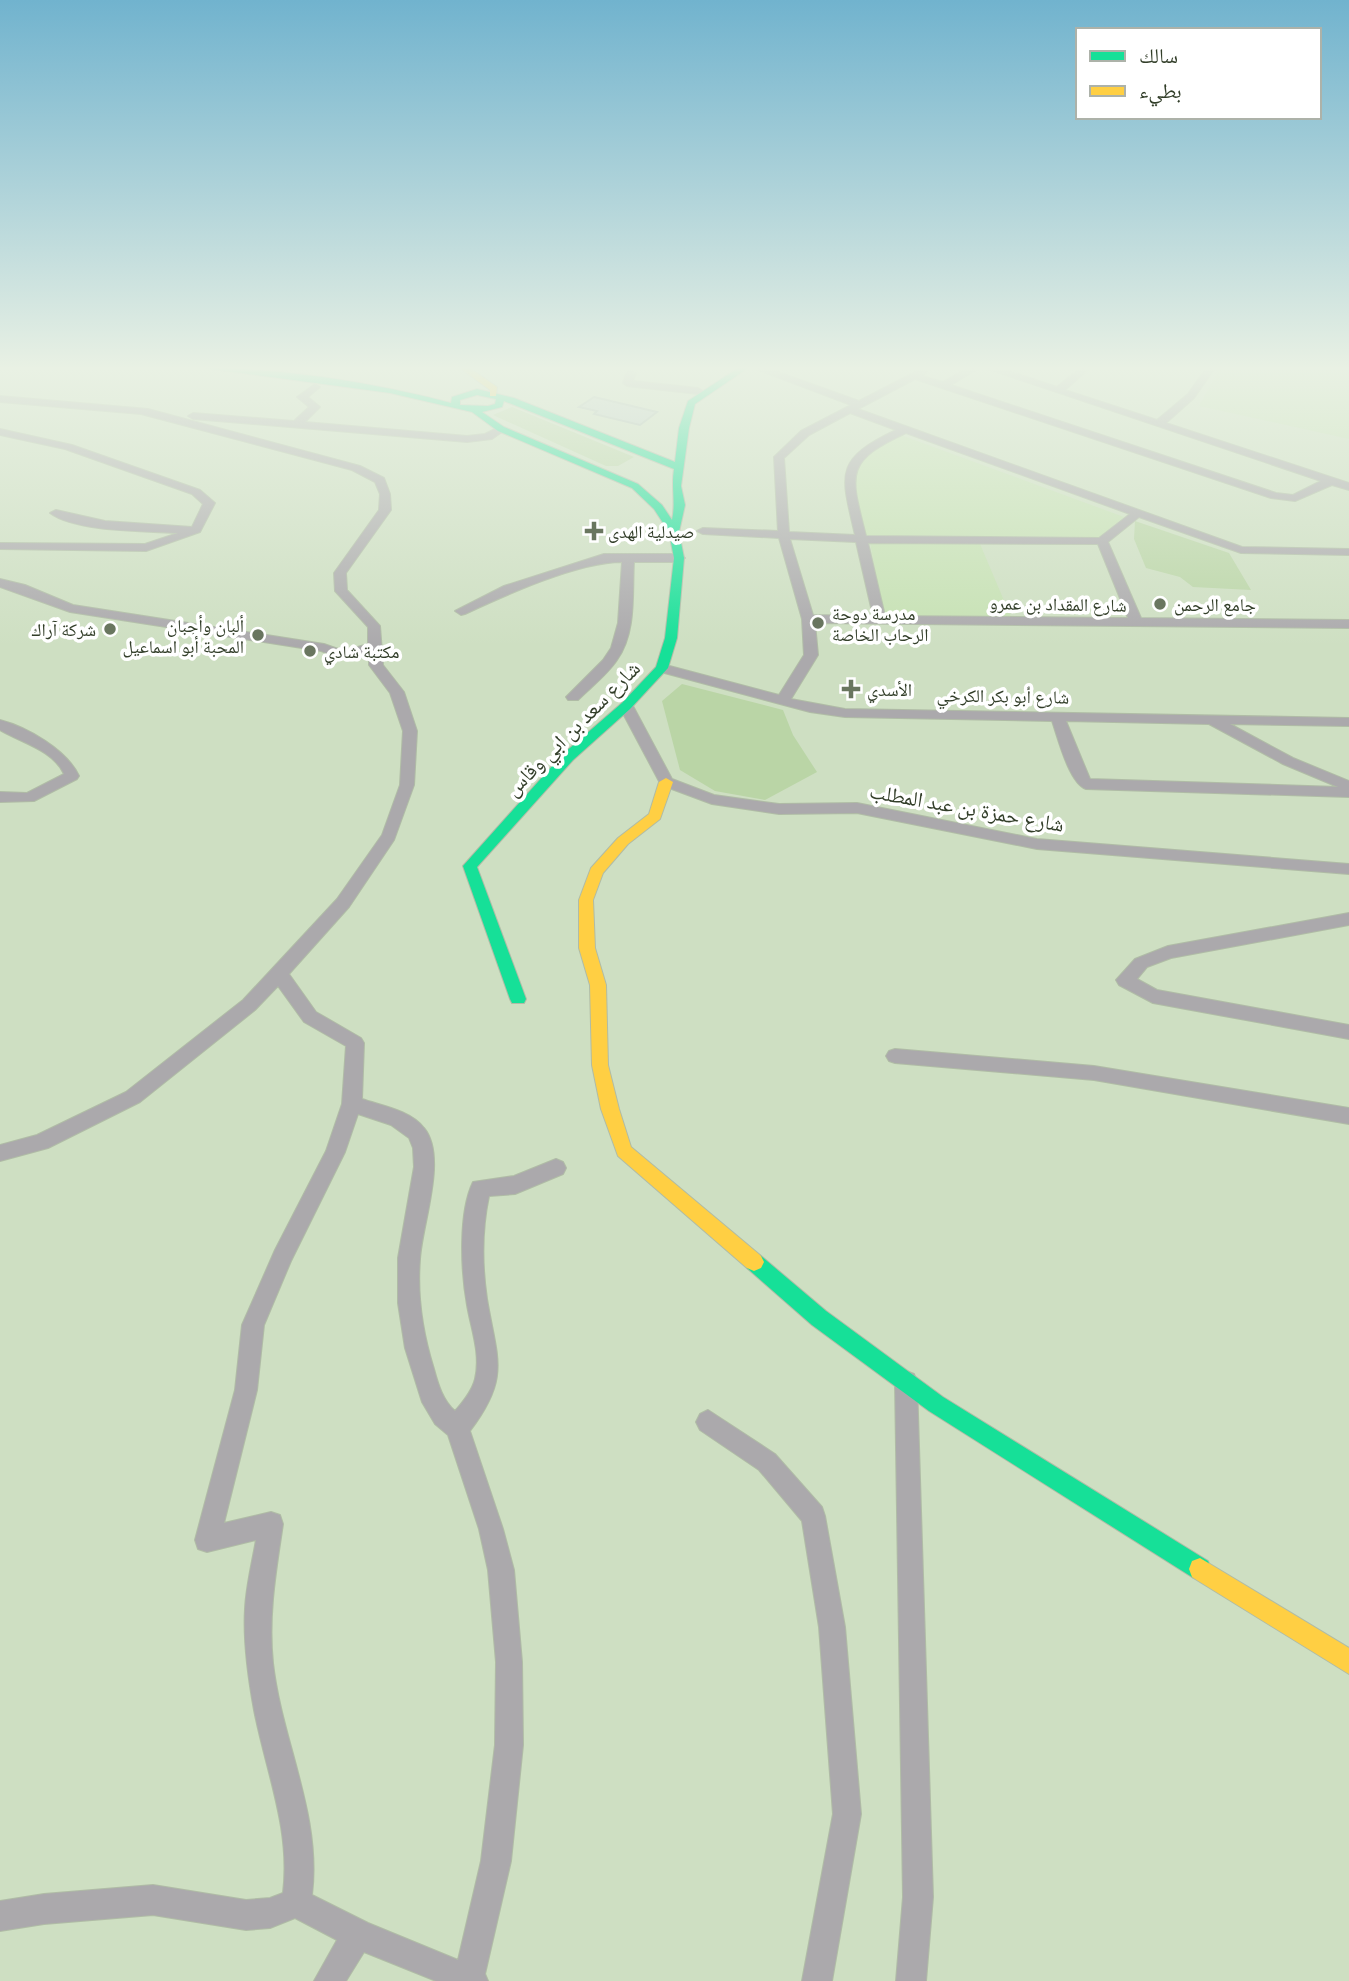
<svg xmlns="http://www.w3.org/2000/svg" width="1349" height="1981" font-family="'IBM Plex Sans','Noto Naskh Arabic',sans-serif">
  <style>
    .built { fill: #c6e1b3 }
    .green { fill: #bad5a6 }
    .building { fill: #bfceca; stroke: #abbab5; stroke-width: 2 }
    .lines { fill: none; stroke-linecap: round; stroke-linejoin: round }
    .street-casing { stroke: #b0bca6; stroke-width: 2 }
    .fast-casing { stroke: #b0bca6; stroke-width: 2 }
    .slow-casing { stroke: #b0bca6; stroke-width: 2 }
    .street { fill: #aba9ac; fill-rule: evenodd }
    .fast { fill: #16e098; fill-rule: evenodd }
    .slow { fill: #ffcf43; fill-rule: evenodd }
    .poi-dot { fill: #69765f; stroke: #fff; stroke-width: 2.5 }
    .labels { text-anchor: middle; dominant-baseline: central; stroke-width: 7; stroke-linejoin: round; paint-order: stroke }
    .far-poi-label { font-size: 18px; fill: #323e29; stroke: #fff; text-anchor: start }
    .far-street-label { font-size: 18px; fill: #323e29; stroke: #fff }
    .street-label { font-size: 21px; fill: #323e29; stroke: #fff }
  </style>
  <rect width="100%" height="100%" fill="#cedfc2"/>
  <g class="built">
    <polygon points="1220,368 1349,368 1349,439 1199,406"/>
    <polygon points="898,434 1124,517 1099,537 864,535 854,472 860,457"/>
    <polygon points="870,542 980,544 1011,617 883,615"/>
  </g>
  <g class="green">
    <polygon points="512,407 634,457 618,466 606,466 493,415"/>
    <polygon points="1135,521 1229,553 1251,590 1193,587 1180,577 1146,568 1134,539"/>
    <polygon points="682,684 783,710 793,735 817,772 765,800 715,791 680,770 662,701"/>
  </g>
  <polygon class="building" points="594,397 657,412 640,425 594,414 597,411 579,407"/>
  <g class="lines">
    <defs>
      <g id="street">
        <path d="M753 368H767L859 401 919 370 927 372 922 376 943 382 967 368H979L951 385 1276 493 1293 495 1321 481 985 368H1000L1057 387 1080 368H1090L1065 390 1157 420 1188 394 1206 368H1215L1194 398 1166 423 1349 483V490L1332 485 1295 501 1271 498 915 379 858 409 1242 547 1349 549V555L1241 553 1139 517 1108 542 1141 618 1349 620V628L815 623 818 655 791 699 845 709 1349 718V726L1230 724 1293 758 1349 781V797L1086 789C1069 783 1058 738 1052 721L845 717 810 712 657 671V665L662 664 779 695 804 655 802 619 779 538 703 534 697 531 703 528 778 531 774 457 801 431 851 405ZM850 413 896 430C833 460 841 474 855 535L789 532 784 458 809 435ZM906 433 1130 514 1099 538 866 536C851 475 843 462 906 433ZM790 539 856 542 873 616 813 615ZM868 543 1098 544 1128 618 885 616ZM1066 721 1209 724 1283 764 1338 787 1090 779Z"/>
        <polygon points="631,370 636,373 633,381 698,388 703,391 698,394 627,386 623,383 626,373"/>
        <polygon points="315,384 320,387 308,397 320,407 305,422 467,436 485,434 501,426 506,429 492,439 467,442 193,419 188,416 193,413 294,421 309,407 297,397"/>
        <path d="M0 396 148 409 360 466 384 478 390 494 391 510 346 573 347 590 380 626 383 665 404 692 417 731 414 785 394 840 349 907 289 974 316 1012 361 1038 364 1043 362 1099C382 1106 410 1110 424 1128 448 1157 422 1224 420 1259 417 1296 423 1334 434 1369 438 1384 443 1401 455 1411 463 1402 472 1391 475 1379 481 1354 471 1329 467 1305 461 1272 458 1213 473 1182L514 1176 556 1159 563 1162 566 1168 563 1174 515 1194 489 1196C482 1229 482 1265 487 1299 497 1359 511 1377 470 1431L503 1529 514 1570 522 1662 523 1745 511 1861 485 1974 488 1981H436L364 1952 346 1981H314L337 1940 295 1918 270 1928 246 1930 153 1915 44 1924 0 1931V1901L44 1894 153 1885 246 1900 270 1898 283 1893C291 1830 266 1772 254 1710 248 1677 243 1642 245 1609 246 1586 252 1563 256 1540L207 1552 198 1549 195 1540 235 1390 242 1325 275 1250 326 1151 342 1104 346 1046 304 1022 278 986 255 1010 140 1102 48 1148 0 1161V1145L37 1135 126 1092 243 1000 337 899 382 835 400 785 403 731 390 693 369 665V652L343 659 321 651 70 612 0 587V579L25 585 73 605 324 644 344 651 368 644V627L335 591 334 573 379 510 380 494 375 482 352 470 141 414 0 402ZM358 1114 391 1125 409 1138 413 1148 414 1167 398 1258V1303L405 1348 422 1402 435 1424 448 1435 479 1529 488 1570 496 1662 495 1745 481 1861 458 1960 368 1923 312 1895C322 1815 282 1742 273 1663 268 1616 276 1571 283 1524L280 1515 271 1512 224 1523 257 1390 264 1325 291 1261 345 1152Z"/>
        <path d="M0 429 72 445 200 490 215 503 200 532 146 551 0 549V543L145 544 178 533C145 531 75 532 50 513L56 510 105 521 192 527 203 504 192 494 65 449 0 435Z"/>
        <path d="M604 554H679L685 558 679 562H634C632 593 637 632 617 660 607 675 591 687 578 700H568L566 697 603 660 611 648 618 623 622 562C578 562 506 595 465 614L461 615 455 611 504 586Z"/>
        <polygon points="626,702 633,706 672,779 714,795 779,804 857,803 1037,839 1349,864 1349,874 1037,849 857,813 779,814 712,804 661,785 619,706"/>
        <path d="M0 720C27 727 67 750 79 776L77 779 34 801 0 802V792L27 793 64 774C53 750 22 743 0 730Z"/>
        <polygon points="1349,913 1349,925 1171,958 1147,967 1137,979 1157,990 1349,1025 1349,1039 1153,1003 1119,985 1116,980 1135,959 1168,946"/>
        <polygon points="895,1049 1094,1066 1349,1108 1349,1124 1094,1080 895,1063 889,1061 886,1056 889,1051"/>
        <polygon points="906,1371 914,1374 917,1382 933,1897 926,1981 896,1981 903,1897 895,1382 898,1374"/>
        <polygon points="708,1410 775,1454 822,1507 825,1516 845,1627 861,1814 832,1981 802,1981 833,1814 819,1627 802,1521 759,1470 700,1430 696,1422 700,1414"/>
      </g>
      <g id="fast">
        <path d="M203 368C282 368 375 383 451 403L452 397 477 389 514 398 675 462 679 428 688 401 738 368H748L695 404 689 428 681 486 685 505 679 532 684 558 677 638 668 668 630 709 573 760 477 867 526 999 524 1003H512L510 999 463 866 563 754 622 703 656 667 665 638 674 558 669 532 654 509 632 488 498 431 472 412 390 393ZM477 395 496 399 495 404 488 406 460 405V400ZM504 401 674 469C671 487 676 503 672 520L662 505 638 484 504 427 482 412 502 407Z"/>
        <polygon points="754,1253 761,1256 826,1311 943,1397 1208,1561 1211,1569 1208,1577 1200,1580 1192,1577 929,1411 812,1325 747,1268 744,1262 747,1256"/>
      </g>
      <g id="slow">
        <polygon points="460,368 470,368 497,387 496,396 490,396 490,390"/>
        <polygon points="666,778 673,782 660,819 628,844 603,873 593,900 595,948 606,985 608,1065 619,1109 631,1147 761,1256 764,1262 761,1268 754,1271 747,1268 618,1156 601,1109 592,1065 590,985 579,948 579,900 591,868 618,838 649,814 659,782"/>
        <polygon points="1200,1558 1349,1648 1349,1674 1192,1577 1189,1569 1192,1561"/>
      </g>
    </defs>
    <use href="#street" class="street-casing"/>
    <use href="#fast" class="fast-casing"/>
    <use href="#slow" class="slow-casing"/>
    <use href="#street" class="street"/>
    <use href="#fast" class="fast"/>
    <use href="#slow" class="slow"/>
  </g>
  <linearGradient id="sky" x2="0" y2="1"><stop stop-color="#71b3ce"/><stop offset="0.57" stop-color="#e9f1e4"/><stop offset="1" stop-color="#e9f1e4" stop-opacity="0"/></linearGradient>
  <rect width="1349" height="646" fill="url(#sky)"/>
  <g class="poi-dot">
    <path d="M590.5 520.5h7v7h7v7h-7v7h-7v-7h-7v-7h7z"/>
    <circle cx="1160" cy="604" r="7"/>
    <circle cx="818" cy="623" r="7"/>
    <circle cx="110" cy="629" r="7"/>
    <circle cx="258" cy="635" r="7"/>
    <circle cx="310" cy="651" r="7"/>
    <path d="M847.5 678.5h7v7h7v7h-7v7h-7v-7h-7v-7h7z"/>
  </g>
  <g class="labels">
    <g class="far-poi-label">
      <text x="608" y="531">صيدلية الهدى</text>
      <text x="1174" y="604">جامع الرحمن</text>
      <text x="832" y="613">مدرسة دوحة<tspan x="832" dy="21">الرحاب الخاصة</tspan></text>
      <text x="244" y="625" text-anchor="end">ألبان وأجبان<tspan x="244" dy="21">المحبة أبو اسماعيل</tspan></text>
      <text x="96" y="629" text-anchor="end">شركة آراك</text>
      <text x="324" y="651">مكتبة شادي</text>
      <text x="867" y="689">الأسدي</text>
    </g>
    <g class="far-street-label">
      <text transform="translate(1058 604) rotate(1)">شارع المقداد بن عمرو</text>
      <text transform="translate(1003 696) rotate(1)">شارع أبو بكر الكرخي</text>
    </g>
    <g class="street-label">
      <text transform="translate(572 728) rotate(-45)">شارع سعد بن ابي وقاس</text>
      <text transform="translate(967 807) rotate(10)">شارع حمزة بن عبد المطلب</text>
    </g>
  </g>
  <rect x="1076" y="28" width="245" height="91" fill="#ffffff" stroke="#adb2a9" stroke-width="2"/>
  <rect x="1090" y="51" width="35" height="10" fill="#16e098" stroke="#adb2a9" stroke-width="2"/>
  <text x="1139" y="63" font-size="21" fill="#323e29">سالك</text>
  <rect x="1090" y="86" width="35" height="10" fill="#ffcf43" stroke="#adb2a9" stroke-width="2"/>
  <text x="1139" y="98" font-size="21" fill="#323e29">بطيء</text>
</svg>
